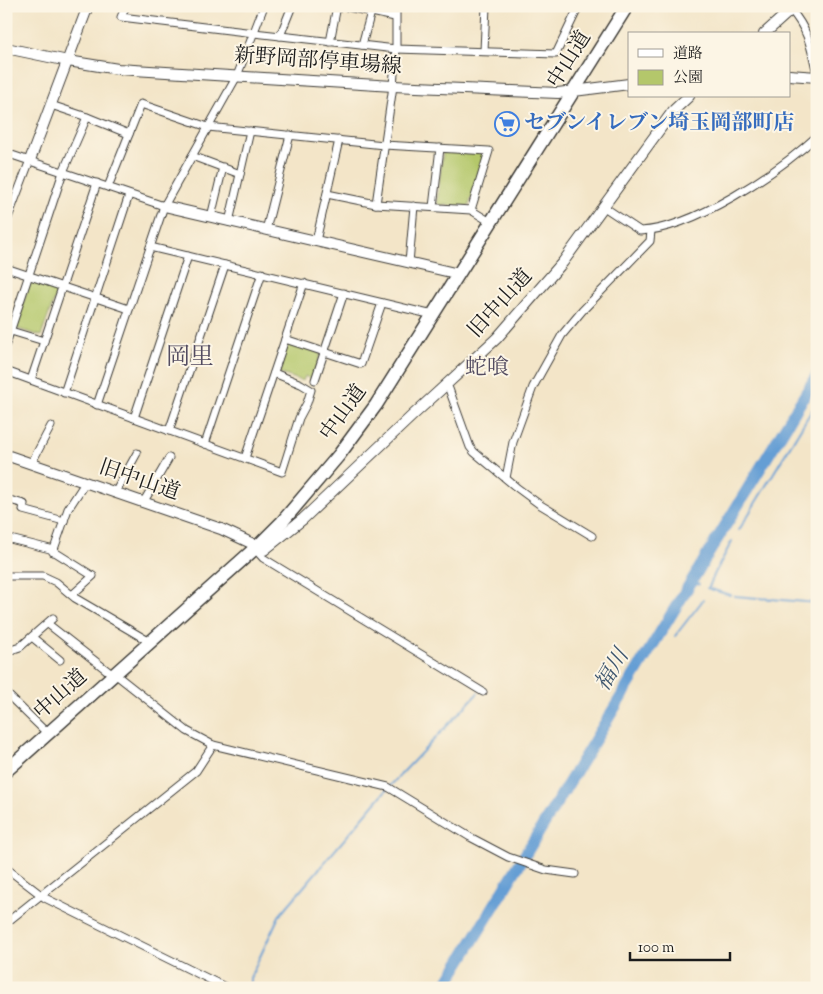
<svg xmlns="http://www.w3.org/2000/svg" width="823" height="994" font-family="'Sorts Mill Goudy','Noto Serif JP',serif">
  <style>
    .green { fill: #b4c76b; stroke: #687244 }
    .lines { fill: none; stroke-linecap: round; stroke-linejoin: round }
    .stream { stroke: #659ed4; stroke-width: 2 }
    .river { stroke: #659ed4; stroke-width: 12 }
    .street-casing { stroke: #3c3a36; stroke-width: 9 }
    .secondary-casing { stroke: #3c3a36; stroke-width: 12 }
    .highway-casing { stroke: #3c3a36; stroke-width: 15 }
    .street { stroke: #fff; stroke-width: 7 }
    .secondary { stroke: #fff; stroke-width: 10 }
    .highway { stroke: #fff; stroke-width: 12 }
    .labels { text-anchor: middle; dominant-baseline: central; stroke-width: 4; stroke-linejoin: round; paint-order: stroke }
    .street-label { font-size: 21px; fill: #1c1c1c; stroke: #fcf5e5 }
    .shop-label { font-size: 21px; font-weight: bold; fill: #366cbe; stroke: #fcf5e5; text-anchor: start }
    .neighbourhood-label { font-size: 22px; fill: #534c61; stroke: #fcf5e5 }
    .water-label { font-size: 22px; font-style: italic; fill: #3d566f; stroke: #fcf5e5 }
    .quarter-label { font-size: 24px; fill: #534c61; stroke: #fcf5e5 }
  </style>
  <rect width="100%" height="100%" fill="#fcf5e5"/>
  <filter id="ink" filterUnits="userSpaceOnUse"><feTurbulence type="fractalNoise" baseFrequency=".02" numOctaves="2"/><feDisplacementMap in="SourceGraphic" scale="10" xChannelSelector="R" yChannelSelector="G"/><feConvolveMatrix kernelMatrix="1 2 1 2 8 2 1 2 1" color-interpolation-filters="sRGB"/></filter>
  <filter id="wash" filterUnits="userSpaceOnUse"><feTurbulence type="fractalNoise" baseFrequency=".0096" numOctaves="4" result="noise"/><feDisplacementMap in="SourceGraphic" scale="20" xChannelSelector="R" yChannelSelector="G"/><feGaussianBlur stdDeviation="1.12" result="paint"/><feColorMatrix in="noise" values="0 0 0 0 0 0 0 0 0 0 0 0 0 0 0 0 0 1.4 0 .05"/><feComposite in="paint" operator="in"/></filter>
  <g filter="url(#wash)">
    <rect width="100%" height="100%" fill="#f3e5c8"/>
    <g class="green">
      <polygon points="443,151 486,153 469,205 467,206 439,205 437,202"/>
      <polygon points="31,279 58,289 41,336 15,328"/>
      <polygon points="288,342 321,353 312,380 305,376 303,381 278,373 277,371"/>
    </g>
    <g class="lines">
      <g class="stream">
        <polyline points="739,530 812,410 813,410 817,401"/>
        <polyline points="691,582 699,584"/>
        <polyline points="709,587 715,573 732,541"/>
        <polyline points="707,588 730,595"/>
        <polyline points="735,596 817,603"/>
        <polyline points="675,636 703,600"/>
        <polyline points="390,786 478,693"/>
        <polyline points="250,988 250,978 279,916 387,789"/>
      </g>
      <polyline class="river" points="444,988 817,375"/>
    </g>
  </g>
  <g filter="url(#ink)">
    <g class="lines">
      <defs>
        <g id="street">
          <polyline points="126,6 121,17 254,33 396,49 556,54 579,6"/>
          <polyline points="343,6 395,17"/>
          <path d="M791 10C809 31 811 48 817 74"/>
          <polyline points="280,36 292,6"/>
          <polyline points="330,42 337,6"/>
          <polyline points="362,45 371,12"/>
          <polyline points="484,51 486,6"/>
          <polyline points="51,105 87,117"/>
          <polyline points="6,153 164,206"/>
          <polyline points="192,156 240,174"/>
          <polyline points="108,187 141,104 208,127 384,145 489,151 471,210"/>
          <polyline points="327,194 376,204 471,210 492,223"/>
          <polyline points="376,204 393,86 396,49 396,6"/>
          <polyline points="433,207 440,148"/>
          <path d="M604 207 640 231C693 229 778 172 817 136"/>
          <polyline points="211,217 223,167"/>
          <polyline points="229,222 250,131"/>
          <polyline points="6,223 30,160"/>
          <polyline points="266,230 290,135"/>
          <polyline points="316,241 339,140"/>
          <polyline points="150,247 433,315"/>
          <polyline points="409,263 414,206"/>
          <polyline points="6,268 129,309"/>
          <polyline points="11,331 44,341"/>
          <polyline points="285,339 361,364 382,303"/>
          <polyline points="6,344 63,172 87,117 129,134"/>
          <polyline points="6,371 282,472 299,418 307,403 311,390 301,384 274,373"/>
          <polyline points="31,380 97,183"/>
          <polyline points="315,380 344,293"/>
          <polyline points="446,384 449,389 470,447 474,452 516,487 539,504 592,536"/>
          <polyline points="64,393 129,195"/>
          <polyline points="97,405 164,206 237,76 264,6"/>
          <polyline points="134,418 188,256"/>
          <polyline points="169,431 225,265"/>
          <polyline points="205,444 262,273"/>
          <polyline points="245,458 304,283"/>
          <polyline points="31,464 51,426"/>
          <polyline points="506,478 513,442 533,387 562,335 582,311 650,241 651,231"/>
          <polyline points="115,493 137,453"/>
          <polyline points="6,499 24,504 23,510 64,521"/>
          <polyline points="143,503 169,458"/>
          <polyline points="6,538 50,549 93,576 72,595"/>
          <polyline points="255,549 263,558 483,692"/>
          <polyline points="53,552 68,509 85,483"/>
          <polyline points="6,576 43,576 56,582 75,598 150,642"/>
          <polyline points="48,624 113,675"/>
          <polyline points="32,637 60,660"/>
          <polyline points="6,643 11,650 6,654"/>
          <polyline points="11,650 20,647 53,618"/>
          <polyline points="115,674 187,731 213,745 388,787 470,837 508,857 546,870 575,874"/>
          <polyline points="6,693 48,734"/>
          <polyline points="6,868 45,898 227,988"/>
          <polyline points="6,923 196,771 213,745"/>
        </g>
        <g id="secondary">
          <polyline points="764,34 795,6"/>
          <polyline points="6,48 68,61 118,69 393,86 558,93 629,84"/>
          <polyline points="789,75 817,77"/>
          <polyline points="30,160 88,6"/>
          <polyline points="164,206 459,274"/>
          <polyline points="6,455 221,529 251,543 258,550 264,550 303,519 413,415 497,338 563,262 673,111 689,96"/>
        </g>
        <polyline id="highway" points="6,771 261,543 282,522 339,455 376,405 627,6"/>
      </defs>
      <use href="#street" class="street-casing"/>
      <use href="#secondary" class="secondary-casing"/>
      <use href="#highway" class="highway-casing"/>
      <use href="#street" class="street"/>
      <use href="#secondary" class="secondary"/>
      <use href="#highway" class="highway"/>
    </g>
  </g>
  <defs>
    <symbol id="supermarket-ring" viewBox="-11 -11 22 22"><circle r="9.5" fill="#fcf5e5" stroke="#3f7fe0" stroke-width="1.5"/><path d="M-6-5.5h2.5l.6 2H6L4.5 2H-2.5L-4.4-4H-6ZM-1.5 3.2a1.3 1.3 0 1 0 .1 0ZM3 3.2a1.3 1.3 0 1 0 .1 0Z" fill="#3f7fe0"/></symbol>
  </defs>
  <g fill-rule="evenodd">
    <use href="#supermarket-ring" x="493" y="110" width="28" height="28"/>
  </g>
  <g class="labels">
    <g class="street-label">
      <text transform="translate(570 60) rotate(-58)">中山道</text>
      <text transform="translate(318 62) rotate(4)">新野岡部停車場線</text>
      <text transform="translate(501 304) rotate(-48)">旧中山道</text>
      <text transform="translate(344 413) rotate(-54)">中山道</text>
      <text transform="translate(139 481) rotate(19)">旧中山道</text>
      <text transform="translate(61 695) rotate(-42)">中山道</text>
    </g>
    <g class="shop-label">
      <text x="524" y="124">セブンイレブン埼玉岡部町店</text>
    </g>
    <g class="neighbourhood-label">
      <text x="487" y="369">蛇喰</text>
    </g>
    <g class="water-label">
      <text transform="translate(613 671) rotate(-59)">福川</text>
    </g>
    <g class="quarter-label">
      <text x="190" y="358">岡里</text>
    </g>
  </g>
  <rect width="823" height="994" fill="none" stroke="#fcf5e5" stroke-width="25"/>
  <rect x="628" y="32" width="162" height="65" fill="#fcf5e5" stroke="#a29e95"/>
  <rect x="638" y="49" width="25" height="8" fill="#ffffff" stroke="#a29e95"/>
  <text x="673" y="58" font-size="15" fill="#1c1c1c">道路</text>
  <rect x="638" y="70" width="25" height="15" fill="#b4c76b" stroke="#a29e95"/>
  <text x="673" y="82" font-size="15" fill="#1c1c1c">公園</text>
  <path d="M630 952v8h100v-8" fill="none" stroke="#1c1c1c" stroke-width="2.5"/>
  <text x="638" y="952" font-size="15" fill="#1c1c1c" stroke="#fcf5e5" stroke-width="4" paint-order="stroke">100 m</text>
</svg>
